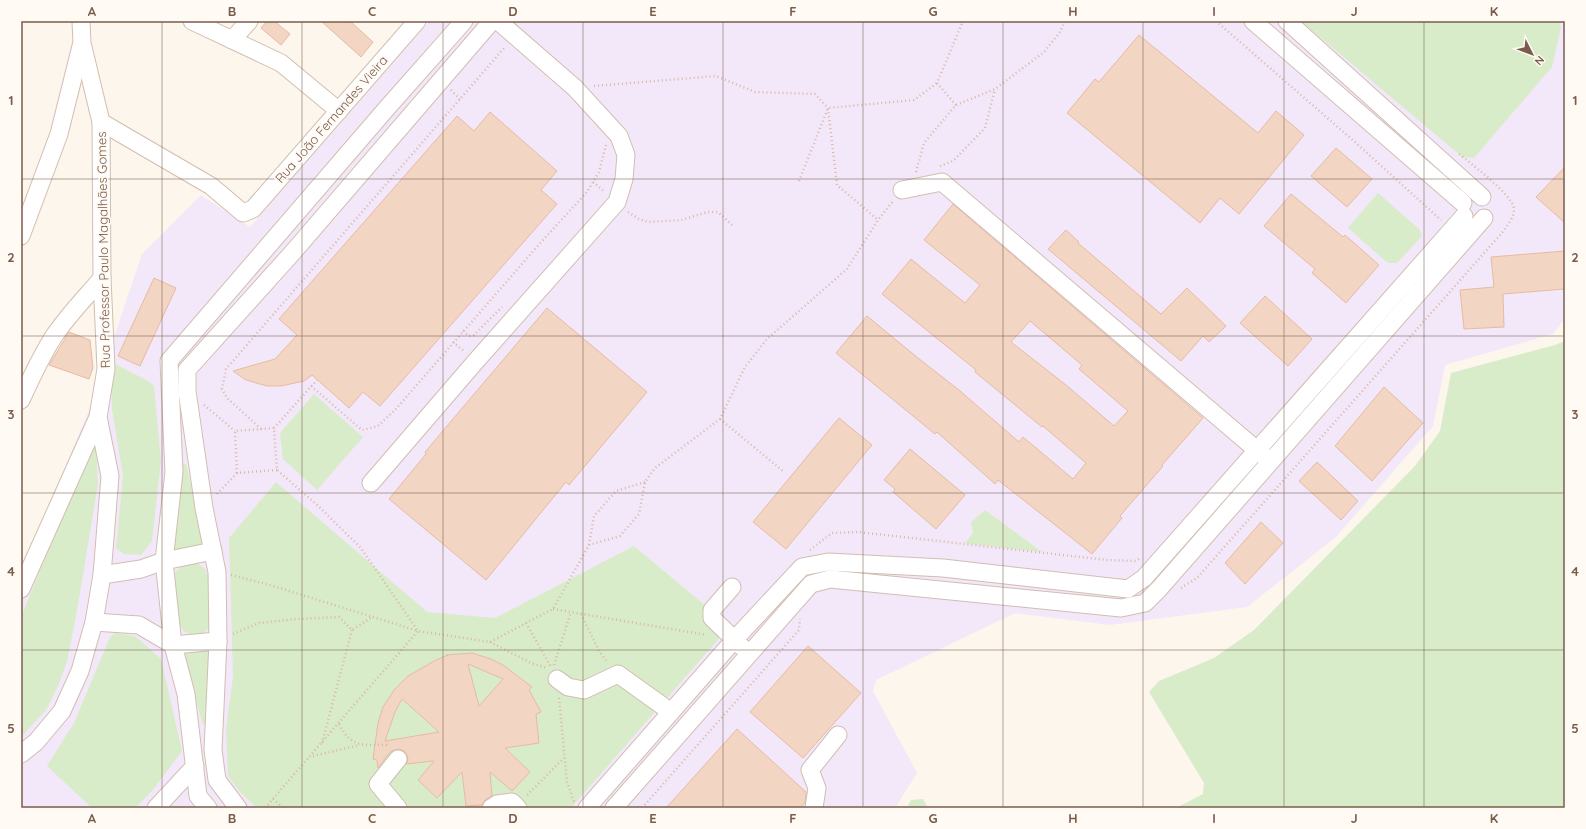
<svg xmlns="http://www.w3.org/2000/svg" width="1586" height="829" font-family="Quicksand,sans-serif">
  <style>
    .education { fill: #f3e8fa }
    .green { fill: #d8ecc9 }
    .building { fill: #f3d5c3; stroke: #e6bba3; fill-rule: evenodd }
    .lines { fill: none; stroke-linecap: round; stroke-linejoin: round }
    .minor-casing { stroke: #d1beb0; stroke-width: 19 }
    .path { stroke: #d9b8a5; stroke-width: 2.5; stroke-dasharray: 1 3; stroke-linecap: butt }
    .minor { stroke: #fff; stroke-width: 17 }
    .grid { fill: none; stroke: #7a5c4d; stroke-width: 1; stroke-opacity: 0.55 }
    .labels { text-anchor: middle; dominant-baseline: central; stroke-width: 3.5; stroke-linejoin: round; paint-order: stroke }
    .street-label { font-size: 13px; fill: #7a5c4d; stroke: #fffaf3 }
    .neatline { fill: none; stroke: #7a5c4d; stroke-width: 1.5 }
    .grid-label { font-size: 13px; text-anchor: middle; font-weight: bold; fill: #7a5c4d }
  </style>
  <rect width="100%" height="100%" fill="#fdf6ec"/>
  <polygon class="education" points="430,21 1565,21 1565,318 1553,334 1445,365 1433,426 1336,537 1247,607 1110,625 1015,613 876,680 873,691 917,773 895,808 21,808 21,571 90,408 142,254 201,195 250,227"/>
  <g class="green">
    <polygon points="1301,21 1559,21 1561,28 1552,67 1474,158 1462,157"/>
    <polygon points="1378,193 1420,230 1422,236 1397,263 1388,263 1348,228"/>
    <polygon points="1565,341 1565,808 1176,808 1203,794 1204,783 1149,692 1159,681 1214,658 1254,630 1415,466 1440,431 1451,373 1555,345"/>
    <polygon points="115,364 148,381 154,386 161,461 152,541 141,555 124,554 116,548 123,476 112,409 111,368"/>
    <polygon points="314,394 363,437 317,490 283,459 280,433"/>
    <polygon points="91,446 96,448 98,484 78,605 67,662 58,686 46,710 21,737 21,617"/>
    <polygon points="181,464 186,464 203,537 201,545 177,552 173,549"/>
    <polygon points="276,482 427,612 495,618 634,546 730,626 571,808 257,808 240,792 228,776 226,728 233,677 229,538"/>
    <polygon points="985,510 1042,552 965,543 973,533 971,522"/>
    <path d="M189 562 198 564 205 569 210 581 211 621 208 629 202 634C196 634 189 635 184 631 175 623 176 586 175 573L181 566Z"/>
    <polygon points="115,633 135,636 161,659 182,751 153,790 135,808 92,808 47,766 74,723 110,637"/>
    <polygon points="208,648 212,651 207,724 203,725 184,657 187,651"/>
    <polygon points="923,799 928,808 907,808 911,800"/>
  </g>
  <g class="building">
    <polygon points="267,21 274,21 290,34 281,45 261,28"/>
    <polygon points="321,21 350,21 373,42 361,57"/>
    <polygon points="1139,35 1258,133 1276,111 1304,135 1239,214 1220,198 1200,223 1067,113 1095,79 1099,82"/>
    <polygon points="490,112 557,171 541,190 557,204 380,406 363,392 349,408 312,375 304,381 281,386 267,386 246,380 233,371 275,359 297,335 279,319 457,116 474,131"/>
    <polygon points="1336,148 1372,179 1347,207 1311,176"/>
    <polygon points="1565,167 1565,223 1536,197"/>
    <polygon points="1291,194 1343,237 1345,235 1379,265 1346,303 1312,273 1315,269 1264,226"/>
    <path d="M953 204 1203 418 1162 465 1163 466 1120 516 1122 518 1092 554 998 480 995 484 937 432 935 434 836 353 867 316 918 358 959 390 1019 442 1023 437 1073 479 1086 463 1043 426 1042 427 975 372 976 370 882 294 911 259 965 303 980 285 924 240ZM1030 321 1082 365 1079 369 1128 411 1114 426 1066 385 1011 342Z"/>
    <polygon points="1066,230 1079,242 1078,243 1161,314 1187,288 1226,326 1209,342 1203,336 1181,361 1048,249"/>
    <polygon points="1565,251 1565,289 1503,294 1504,327 1464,329 1460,290 1494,287 1491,257"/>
    <polygon points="154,278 176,288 140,366 118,356"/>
    <polygon points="1265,296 1312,339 1288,366 1240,323"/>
    <polygon points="547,308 647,392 569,485 566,482 486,580 389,499 426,454 425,452"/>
    <polygon points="69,332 90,340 93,368 89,379 49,365"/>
    <polygon points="1384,387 1423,423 1372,481 1335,446"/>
    <polygon points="839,418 872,445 786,549 753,522"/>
    <polygon points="910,449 965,495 936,529 893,492 895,489 884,480"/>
    <polygon points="1317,462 1358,501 1341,520 1299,481"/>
    <polygon points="1261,522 1283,543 1245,584 1225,563"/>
    <polygon points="808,646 861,693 803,758 750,712"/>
    <path d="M472 653 491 659 503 665 532 687 529 690 541 712 536 714 539 743 505 748 530 772 512 791 490 772 492 796 485 800 482 805 466 806 462 772 437 798 418 780 434 761 406 764 408 760 407 755 404 751 399 749 394 750 390 752 378 768 377 760 373 759 378 723 383 707 394 690 408 676 436 660 448 655H446ZM468 664 503 679 479 706ZM402 699 439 732 385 741 395 712Z"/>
    <polygon points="737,729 806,792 805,803 800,808 666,808"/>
  </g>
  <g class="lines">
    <defs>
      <g id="minor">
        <polyline points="192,21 281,63 339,111"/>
        <polyline points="1253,21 1463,203"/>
        <polyline points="1287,21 1482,197"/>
        <polyline points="232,40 249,21"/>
        <polyline points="101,122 211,186 243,213 253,209 417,21"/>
        <polyline points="902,190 942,182 1265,457"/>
        <polyline points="21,236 59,134 81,46"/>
        <path d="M21 400C31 378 41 356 54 336 68 315 86 297 102 278"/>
        <polyline points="371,483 476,361 617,202 624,179 626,155 619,136 575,88 498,21"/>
        <polyline points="102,575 141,569 164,561 213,551"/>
        <polyline points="732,587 712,610 712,618 742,647"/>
        <polyline points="21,589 98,417"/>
        <polyline points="94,622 139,625 173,645 218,641"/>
        <polyline points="557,679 568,687 584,690 618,674 671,712"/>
        <polyline points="21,754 36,742 62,711 80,671 94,622 102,575 110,476 98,417 106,369 102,278 101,122 82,43 81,21"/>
        <polyline points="398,759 378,784 398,808"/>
        <polyline points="156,808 195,766"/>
        <polyline points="208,808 198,796 186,694 173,645 164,561 174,472 169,361 387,108 464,21"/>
        <polyline points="238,808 217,780 213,750 218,641 217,572 204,508 187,391 187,370 294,251 492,21"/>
        <polyline points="491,808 497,804 512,802 518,808"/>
        <polyline points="587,808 735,639 802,567 828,562 943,568 1128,589 1144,578 1464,216"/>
        <polyline points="614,808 811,584 830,579 1121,608 1145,603 1159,589 1484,218"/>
        <polyline points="814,808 817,788 810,770 838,735"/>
      </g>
    </defs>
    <use href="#minor" class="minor-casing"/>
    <g class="path">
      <polyline points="1216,21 1356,143 1441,220"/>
      <polyline points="594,86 716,76 755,92 815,94 828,108 837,185 878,220"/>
      <polyline points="451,90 460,99"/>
      <polyline points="956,105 937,83 963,21"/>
      <polyline points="940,166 953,161 985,128 995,89"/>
      <polyline points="916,172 924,143 956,105 995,89 1044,52 1060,32 1065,21"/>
      <polyline points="799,181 828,108 914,100 937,83"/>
      <polyline points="593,182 605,192"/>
      <polyline points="628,212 639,219 648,222 681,220 708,212 718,212 732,225"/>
      <polyline points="463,331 469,336 474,335 502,307"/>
      <polyline points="453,342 465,352"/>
      <polyline points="311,386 362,430 378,426 395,410 542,241 587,192 599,172 606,145"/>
      <polyline points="204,405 235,431"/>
      <polyline points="720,419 784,472"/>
      <polyline points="274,428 317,380"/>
      <polyline points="261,429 227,398 222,389 226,369 505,47"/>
      <polyline points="277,470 237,473 235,431 274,428 277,470 317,505 361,548 418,631 490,642 553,609 589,545 620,536 639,514 645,482 655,468 720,419 745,367 767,339 847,269 878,220 893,201"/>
      <polyline points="217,494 237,473"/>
      <polyline points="589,545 594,516 616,491 645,482"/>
      <polyline points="810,550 832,533 858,532 1107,560 1136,561 1139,559"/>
      <polyline points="231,575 273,586 418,631 265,808"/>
      <path d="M1181 588 1197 578 1501 234C1506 227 1514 219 1514 209 1513 195 1470 163 1458 153"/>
      <polyline points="553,609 707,635"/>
      <polyline points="581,614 599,651 608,663"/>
      <polyline points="526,623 551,667"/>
      <polyline points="233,634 259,623 296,619 339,617 352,630 372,617"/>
      <polyline points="490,642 531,663 548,668"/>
      <polyline points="554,665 571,612"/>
      <polyline points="559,698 567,782 574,802"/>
      <path d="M339 724C351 748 363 745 387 745"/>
      <polyline points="322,743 352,630"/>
      <polyline points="313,756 360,745"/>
      <polyline points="527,795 564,758"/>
      <polyline points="273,799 284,808"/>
      <polyline points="642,808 799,630 800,619"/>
    </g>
    <use href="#minor" class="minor"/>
  </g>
  <path class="grid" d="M162 21V808M302 21V808M443 21V808M583 21V808M723 21V808M863 21V808M1003 21V808M1143 21V808M1284 21V808M1424 21V808M21 179H1565M21 336H1565M21 493H1565M21 650H1565"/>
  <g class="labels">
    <g class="street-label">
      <text transform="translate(331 119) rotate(-49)">Rua João Fernandes Vieira</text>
      <text transform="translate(103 250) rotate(-91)">Rua Professor Paulo Magalhães Gomes</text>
    </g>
  </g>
  <rect width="1586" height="829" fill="none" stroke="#fffaf3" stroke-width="44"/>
  <g transform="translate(1532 54) rotate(132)" stroke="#fffaf3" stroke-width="3" paint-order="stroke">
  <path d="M0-3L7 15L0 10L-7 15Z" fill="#7a5c4d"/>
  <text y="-6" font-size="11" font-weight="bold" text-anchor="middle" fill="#7a5c4d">N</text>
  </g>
  <rect x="22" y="22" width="1542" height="785" class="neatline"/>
  <g class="grid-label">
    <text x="92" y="16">A</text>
    <text x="232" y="16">B</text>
    <text x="372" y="16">C</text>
    <text x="513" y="16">D</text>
    <text x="653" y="16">E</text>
    <text x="793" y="16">F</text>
    <text x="933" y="16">G</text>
    <text x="1073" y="16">H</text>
    <text x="1214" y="16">I</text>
    <text x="1354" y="16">J</text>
    <text x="1494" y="16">K</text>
    <text x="11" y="105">1</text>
    <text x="1575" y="105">1</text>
    <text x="11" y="262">2</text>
    <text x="1575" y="262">2</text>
    <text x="11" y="419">3</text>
    <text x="1575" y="419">3</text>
    <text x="11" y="576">4</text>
    <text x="1575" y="576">4</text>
    <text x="11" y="733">5</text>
    <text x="1575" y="733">5</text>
    <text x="92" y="823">A</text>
    <text x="232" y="823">B</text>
    <text x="372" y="823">C</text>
    <text x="513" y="823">D</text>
    <text x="653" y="823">E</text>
    <text x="793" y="823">F</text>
    <text x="933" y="823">G</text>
    <text x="1073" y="823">H</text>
    <text x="1214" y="823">I</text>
    <text x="1354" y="823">J</text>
    <text x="1494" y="823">K</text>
  </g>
</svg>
